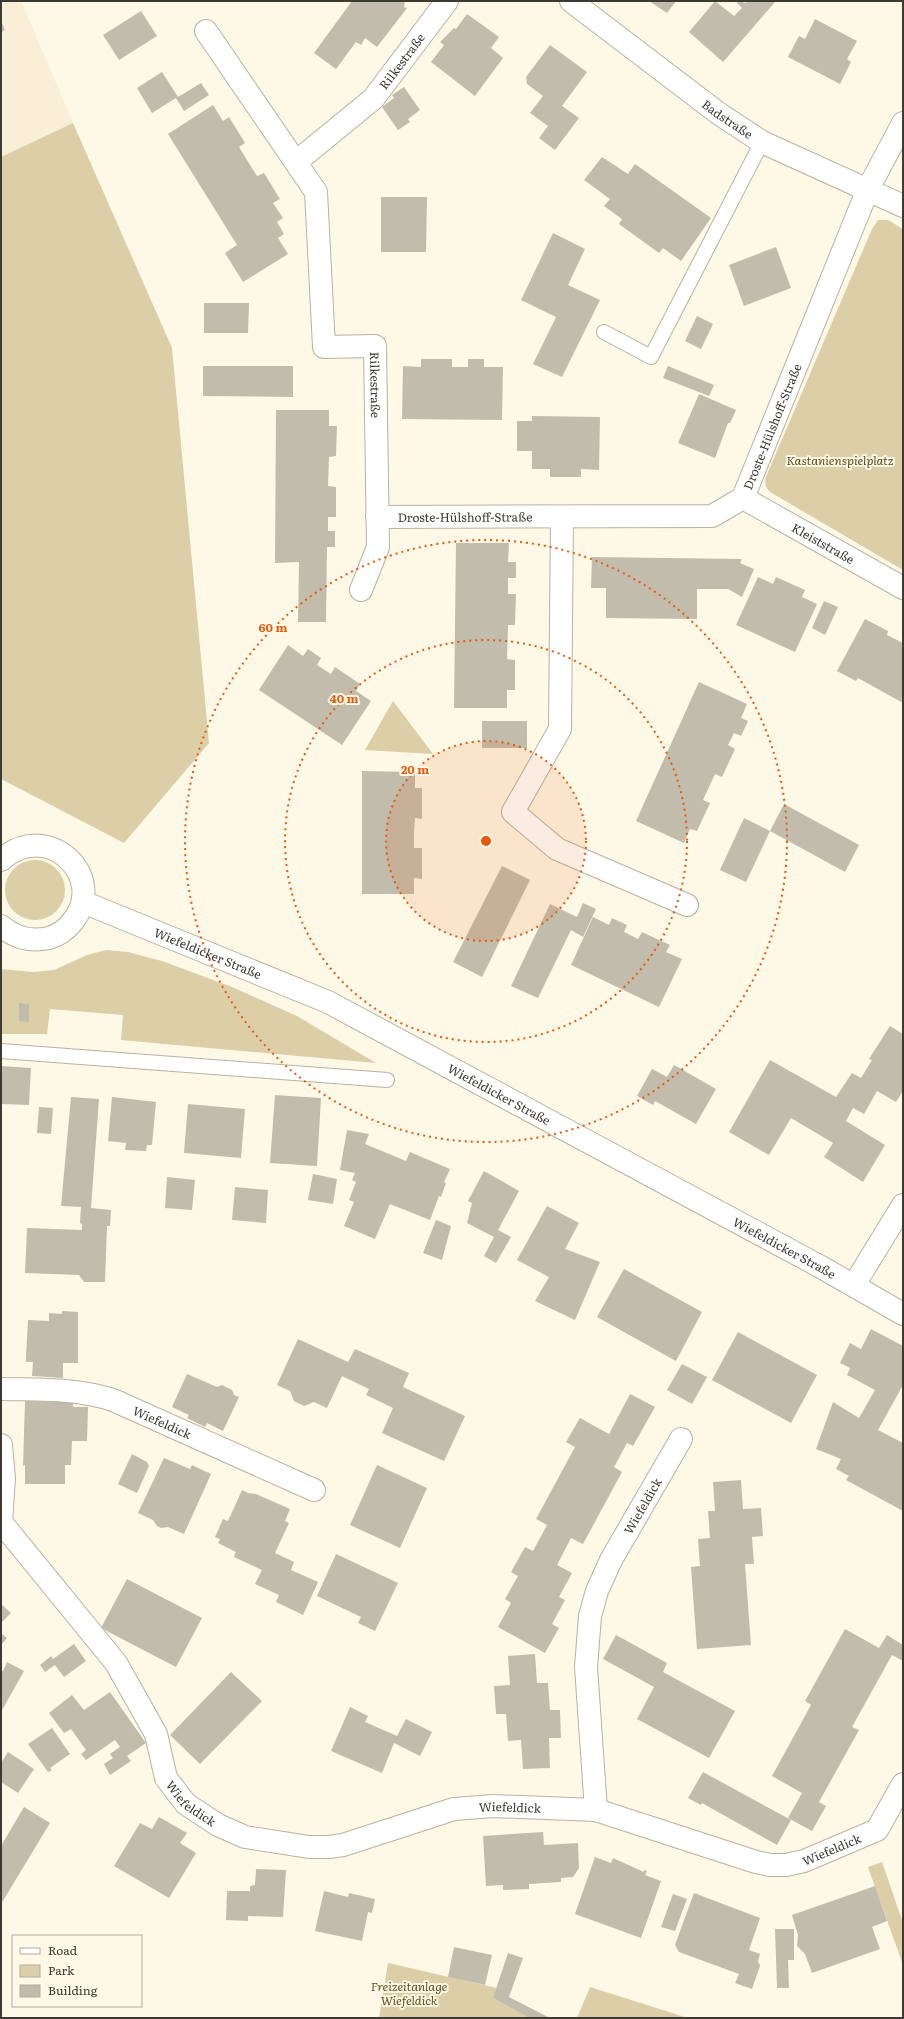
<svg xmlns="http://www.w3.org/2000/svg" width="904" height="2019" font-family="Literata,serif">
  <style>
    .built { fill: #f8efd6 }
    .green { fill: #dccfa7 }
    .building { fill: #c2bcac }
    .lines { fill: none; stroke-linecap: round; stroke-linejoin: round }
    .lane-casing { stroke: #b8b2a1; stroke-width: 16 }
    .street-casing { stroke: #b8b2a1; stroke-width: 24 }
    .lane { stroke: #fff; stroke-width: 14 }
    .street { stroke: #fff; stroke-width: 22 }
    .ring { fill: none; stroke: #e8590c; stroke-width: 2; stroke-dasharray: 2 4 }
    .labels { text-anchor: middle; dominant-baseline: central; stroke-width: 4; stroke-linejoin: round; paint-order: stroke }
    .street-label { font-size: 12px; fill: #3d3a33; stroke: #fef8e7 }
    .park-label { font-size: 12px; font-style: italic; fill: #604f1c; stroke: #fef8e7 }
    .centre { fill: #e8590c; stroke: #fef8e7; stroke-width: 2 }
    .ring-label { font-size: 12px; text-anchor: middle; font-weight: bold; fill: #e8590c; stroke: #fef8e7; stroke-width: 4; stroke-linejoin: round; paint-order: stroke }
  </style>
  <rect width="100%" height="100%" fill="#fef8e7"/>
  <polygon class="built" points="1,1 21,1 73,123 1,157"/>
  <g class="green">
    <polygon points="73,123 172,348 209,743 124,843 1,779 1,157"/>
    <polygon points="878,220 888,220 903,229 903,570 770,492 766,487 765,479 872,229"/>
    <polygon points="393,701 433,754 365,750"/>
    <circle cx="35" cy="890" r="30"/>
    <polygon points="106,950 128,952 162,961 232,987 297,1016 376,1063 121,1040 123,1015 50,1009 47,1034 1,1034 1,969 34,972 54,970 87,955"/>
    <polygon points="882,1862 903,1923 903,1965 868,1867"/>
    <polygon points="388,1963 497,1988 493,1998 529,2018 379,2018"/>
    <polygon points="590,1987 688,2018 577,2018"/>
  </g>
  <g class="building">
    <polygon points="352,1 405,1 404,7 407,8 377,47 365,38 361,45 356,42 336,69 314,53"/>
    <polygon points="649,1 676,1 667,13"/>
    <polygon points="715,1 734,16 742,8 737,3 739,1 746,3 748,1 776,1 723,62 689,32"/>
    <polygon points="141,11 157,36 119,60 103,35"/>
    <polygon points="467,14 499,37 491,48 503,58 475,96 431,62 444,45 440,42 454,28 456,29"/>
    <polygon points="815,19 857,41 847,59 851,62 840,84 788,57 799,36 805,39"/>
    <polygon points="1,21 5,30 1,32"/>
    <polygon points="550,45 587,72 562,106 579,118 555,150 539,138 548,126 530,113 543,96 527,84 526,77"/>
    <polygon points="162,72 178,97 201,83 209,95 184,111 176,98 152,113 137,88"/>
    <polygon points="404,87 420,110 408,119 410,122 398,130 382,107 394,98 392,95"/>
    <polygon points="213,105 223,121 229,117 245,143 239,147 257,176 264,173 280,199 273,203 283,218 277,222 284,234 278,238 288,254 243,282 225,253 237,245 168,134"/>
    <polygon points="602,157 628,174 635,164 711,218 681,261 663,248 659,253 619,224 622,219 604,206 610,199 584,180"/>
    <polygon points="381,197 427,197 426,252 381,252"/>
    <polygon points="553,233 585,249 568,285 600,300 562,377 533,364 556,317 521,300"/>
    <polygon points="776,247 791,288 744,306 729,265"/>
    <polygon points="204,303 249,303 248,333 204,333"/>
    <polygon points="697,316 713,324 701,349 685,341"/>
    <polygon points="421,359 452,359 452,367 468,367 468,359 484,359 484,367 503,367 502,420 402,419 403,366 421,367"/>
    <polygon points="203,366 293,366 293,397 203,396"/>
    <polygon points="668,366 714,385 709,396 663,378"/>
    <polygon points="699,394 736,410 730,423 728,423 715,458 678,443"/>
    <polygon points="276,410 329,410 329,426 337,426 336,456 329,457 328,486 336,487 336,517 328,517 328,531 335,531 335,547 327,547 326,622 298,622 299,562 275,563"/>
    <polygon points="532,416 600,417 599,470 581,469 581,477 550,477 550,469 532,469 532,451 517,451 517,421 532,421"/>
    <polygon points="456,543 509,543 508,562 516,562 516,578 508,578 508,594 516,594 515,625 508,625 507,659 515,660 515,690 507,690 507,708 454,708"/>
    <polygon points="592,557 742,559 740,563 754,569 742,597 728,589 697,589 697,619 606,618 606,588 591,588"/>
    <polygon points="758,577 773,584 776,577 805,590 802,597 817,604 795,652 736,625"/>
    <polygon points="824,601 838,607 825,635 812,628"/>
    <polygon points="865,619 888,631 887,635 903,643 903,703 858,678 856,681 837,671"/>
    <polygon points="288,645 303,656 308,649 321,658 317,665 331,674 335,667 360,684 356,691 371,701 342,745 259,690"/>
    <polygon points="699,682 747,704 741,718 748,721 741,736 734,733 728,745 735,749 722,777 715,774 703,800 710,803 697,831 690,829 684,843 636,821"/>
    <rect x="482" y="721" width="45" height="27"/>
    <polygon points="362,771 415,772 415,788 422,788 422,819 415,818 414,833 414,848 422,848 422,879 414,878 414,894 362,894"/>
    <polygon points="784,804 859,845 845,872 770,831"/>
    <polygon points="744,818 770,831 746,882 720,870"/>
    <polygon points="502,866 530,880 482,977 453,962"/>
    <polygon points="583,903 596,909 583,937 571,930 538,998 511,986 550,904 577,917"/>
    <polygon points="593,917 609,925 612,918 627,925 624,932 638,939 642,932 670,945 666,952 682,959 659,1007 571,965"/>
    <polygon points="19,1003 29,1004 29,1022 19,1021"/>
    <polygon points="890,1026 903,1034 903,1091 896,1102 877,1091 864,1114 853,1108 846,1121 885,1145 863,1182 824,1157 833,1143 791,1118 769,1155 729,1132 770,1060 836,1097 852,1073 861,1078 872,1060 869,1059"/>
    <polygon points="674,1065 716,1089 696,1124 655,1101 653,1105 637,1096 652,1069 667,1077"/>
    <polygon points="1,1066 31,1068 29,1105 1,1104"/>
    <polygon points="275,1095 321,1098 317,1166 270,1163"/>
    <polygon points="71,1097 99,1099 91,1208 111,1210 110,1226 107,1226 105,1282 84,1282 79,1275 25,1273 27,1228 82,1230 82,1224 80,1223 81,1207 61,1206"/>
    <polygon points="112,1097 156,1102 152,1145 147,1145 146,1151 125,1150 126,1143 108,1141"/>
    <polygon points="188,1104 245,1109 241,1158 184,1153"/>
    <polygon points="39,1107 53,1108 51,1134 37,1133"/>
    <polygon points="347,1130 369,1134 365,1144 406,1161 410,1152 450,1169 444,1182 446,1183 441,1197 439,1196 430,1220 390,1204 375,1239 344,1226 354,1202 349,1200 356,1182 352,1180 355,1173 340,1170"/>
    <polygon points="484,1171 519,1191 498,1230 511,1237 496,1263 484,1256 494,1237 467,1223 472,1203 468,1201"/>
    <polygon points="313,1174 337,1179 333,1204 308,1200"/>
    <polygon points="167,1177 195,1180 192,1210 165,1208"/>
    <polygon points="235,1187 268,1190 266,1223 232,1220"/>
    <polygon points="547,1206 579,1223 565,1249 600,1262 575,1320 535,1301 549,1277 517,1260"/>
    <polygon points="436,1220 451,1226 442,1260 423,1253"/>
    <polygon points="624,1269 702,1312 676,1361 597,1317"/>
    <polygon points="62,1311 78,1312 78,1363 63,1363 63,1378 32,1376 33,1362 26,1362 26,1356 28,1320 49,1321 49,1313 62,1314"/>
    <polygon points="871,1329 903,1346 903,1385 878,1430 903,1443 903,1511 846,1480 849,1476 836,1469 841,1459 816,1449 833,1402 859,1418 875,1390 847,1375 850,1368 840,1363 850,1343 861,1349"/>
    <polygon points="738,1332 817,1375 791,1423 712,1380"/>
    <polygon points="298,1339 348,1362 355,1349 409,1373 403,1387 465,1416 444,1461 382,1433 393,1408 366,1395 369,1389 342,1376 327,1408 314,1402 304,1406 294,1401 290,1391 277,1385"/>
    <polygon points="682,1364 707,1377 692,1404 667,1390"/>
    <polygon points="187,1374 217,1387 222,1385 232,1390 234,1395 239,1397 223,1431 207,1423 205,1427 187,1418 189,1415 172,1407"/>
    <polygon points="630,1394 655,1407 633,1446 627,1443 614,1467 622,1472 583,1544 571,1538 557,1565 572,1573 559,1597 565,1600 552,1624 559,1628 545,1653 498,1627 511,1603 505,1599 518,1576 511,1572 525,1547 533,1551 547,1525 536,1519 575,1447 566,1442 580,1418 609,1434"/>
    <polygon points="25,1401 73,1402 73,1407 88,1407 87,1441 72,1441 71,1465 65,1465 65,1484 25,1484 25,1465 23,1466"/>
    <polygon points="132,1454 147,1462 149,1466 137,1493 118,1484"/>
    <polygon points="164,1458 190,1469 192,1465 211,1474 184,1534 168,1527 161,1528 157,1526 153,1520 138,1513"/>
    <polygon points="377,1465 427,1488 400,1548 350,1525"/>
    <polygon points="741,1480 743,1509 761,1508 763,1536 752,1537 754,1564 745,1564 751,1645 697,1649 691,1567 700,1566 698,1539 710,1538 708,1511 715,1511 713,1482"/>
    <polygon points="242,1490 248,1493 256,1494 290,1509 285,1521 289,1523 275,1553 294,1562 291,1570 318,1582 303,1615 276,1602 279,1595 255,1584 262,1570 234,1557 236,1552 218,1543 220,1539 215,1537 223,1519 228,1521"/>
    <polygon points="336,1554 398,1583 375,1631 358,1623 361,1617 317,1596"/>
    <polygon points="127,1579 202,1618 176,1667 101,1628"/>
    <polygon points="1,1604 11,1613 1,1623"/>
    <polygon points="845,1629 879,1648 887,1635 903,1645 903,1661 892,1655 852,1727 859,1730 819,1802 826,1806 812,1831 788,1818 802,1793 772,1776 811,1705 805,1701"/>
    <polygon points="1,1633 7,1638 1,1645"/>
    <polygon points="616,1635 667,1663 663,1672 735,1711 709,1758 637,1719 654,1687 603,1659"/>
    <polygon points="74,1644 86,1661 64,1677 55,1665 45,1672 40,1665 51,1656 53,1659"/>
    <polygon points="535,1654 537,1683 548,1683 550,1710 560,1710 561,1738 549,1738 550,1768 523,1769 521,1740 508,1741 506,1714 496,1714 494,1686 510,1685 508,1656"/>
    <polygon points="7,1662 24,1671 1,1712 1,1671 3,1671"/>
    <polygon points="231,1672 262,1701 200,1764 170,1735"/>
    <polygon points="110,1692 146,1743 127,1756 131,1761 110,1775 104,1764 113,1758 110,1754 120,1747 115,1740 86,1760 81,1754 86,1750 71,1729 64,1733 49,1713 72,1695 84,1710"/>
    <polygon points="350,1707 368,1716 365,1722 397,1736 406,1719 432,1732 420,1756 394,1743 382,1773 331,1751"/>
    <polygon points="52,1728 70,1754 50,1768 52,1770 48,1772 28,1744"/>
    <polygon points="8,1752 34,1769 18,1793 1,1782 1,1763"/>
    <polygon points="703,1772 791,1820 777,1845 702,1803 701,1805 688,1798"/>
    <polygon points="24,1807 50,1823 1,1904 1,1846"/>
    <polygon points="159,1817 187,1833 180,1843 196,1853 169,1898 114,1866 140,1823 152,1829"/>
    <polygon points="543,1832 544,1845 578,1843 579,1868 573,1877 561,1878 561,1882 529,1884 529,1889 503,1890 503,1885 486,1886 483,1836"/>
    <polygon points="595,1857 611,1863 613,1858 644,1872 644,1870 647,1871 645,1875 661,1881 641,1938 575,1914"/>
    <polygon points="256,1869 286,1870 283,1917 248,1916 248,1921 226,1920 227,1891 250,1891 250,1886 255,1885"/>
    <polygon points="875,1886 887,1921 872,1927 880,1949 812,1973 805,1954 797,1946 798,1935 792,1915"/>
    <polygon points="324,1891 348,1897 349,1893 375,1899 372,1913 368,1912 362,1941 315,1931"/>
    <polygon points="694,1893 760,1918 749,1950 760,1954 758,1961 760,1966 752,1989 735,1983 739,1974 679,1952 675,1945"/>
    <polygon points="673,1894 687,1899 675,1931 661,1927"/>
    <polygon points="775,1929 794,1929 794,1960 788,1960 789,1988 777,1988"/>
    <polygon points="454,1947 492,1955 485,1985 448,1977"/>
    <polygon points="508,1953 523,1958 509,1997 550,2018 529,2018 493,1998"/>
  </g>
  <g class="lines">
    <defs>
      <g id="lane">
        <polyline points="604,332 651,357 762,142"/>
        <polyline points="1,1051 387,1080"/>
      </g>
      <g id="street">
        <path id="s1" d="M571 1 718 113 762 142 903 206"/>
        <path id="s2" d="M206 31 316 192 324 347 375 346 378 547 361 590"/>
        <path id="s3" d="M296 162 373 99 447 1"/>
        <path id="s4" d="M743 498 903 588"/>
        <path id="s5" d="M377 517 712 516 743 498 868 189 903 123"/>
        <polyline points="562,517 560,729 513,812 557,849 687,905"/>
        <path d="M1 860C48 818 108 877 73 921 67 929 59 935 49 938 30 942 16 938 1 926"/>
        <path id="s6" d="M83 902 328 1002 821 1267 903 1314"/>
        <polyline points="854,1285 903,1205"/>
        <path id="s7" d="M1 1389C39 1390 76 1388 113 1400L314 1490"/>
        <path id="s8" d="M1 1445 4 1478 1 1522 116 1663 156 1734 166 1778 186 1804 218 1825 245 1837 309 1847H329L343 1845 454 1809 493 1806 596 1810 756 1862 770 1865H786L804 1861 877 1830 903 1784"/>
        <path id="s9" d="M596 1810 586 1667 590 1616 597 1591 611 1560 681 1439"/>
      </g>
    </defs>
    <use href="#lane" class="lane-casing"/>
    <use href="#street" class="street-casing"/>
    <use href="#lane" class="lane"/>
    <use href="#street" class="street"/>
  </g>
  <circle cx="486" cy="841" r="100" fill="#e8590c" fill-opacity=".12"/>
  <g class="ring">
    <circle cx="486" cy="841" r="100"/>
    <circle cx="486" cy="841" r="201"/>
    <circle cx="486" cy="841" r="301"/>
  </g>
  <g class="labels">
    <g class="street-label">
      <text stroke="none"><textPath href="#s3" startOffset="147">Rilkestraße</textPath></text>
      <text stroke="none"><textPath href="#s1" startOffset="196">Badstraße</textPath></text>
      <text stroke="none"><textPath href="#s2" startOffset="440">Rilkestraße</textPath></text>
      <text stroke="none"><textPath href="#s5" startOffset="448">Droste-Hülshoff-Straße</textPath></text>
      <text stroke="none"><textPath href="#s5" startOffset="88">Droste-Hülshoff-Straße</textPath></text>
      <text stroke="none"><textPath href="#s4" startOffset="92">Kleiststraße</textPath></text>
      <text stroke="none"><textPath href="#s6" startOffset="135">Wiefeldicker Straße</textPath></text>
      <text stroke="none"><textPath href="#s6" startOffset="459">Wiefeldicker Straße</textPath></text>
      <text stroke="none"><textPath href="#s6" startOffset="783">Wiefeldicker Straße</textPath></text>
      <text stroke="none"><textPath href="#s7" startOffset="167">Wiefeldick</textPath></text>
      <text stroke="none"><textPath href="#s9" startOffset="317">Wiefeldick</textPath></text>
      <text stroke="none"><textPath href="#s8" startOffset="422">Wiefeldick</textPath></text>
      <text stroke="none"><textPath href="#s8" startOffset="758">Wiefeldick</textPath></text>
      <text stroke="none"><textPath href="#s8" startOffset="1091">Wiefeldick</textPath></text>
    </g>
    <g class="park-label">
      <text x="840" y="460">Kastanienspielplatz</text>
      <text x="409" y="1986">Freizeitanlage<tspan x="409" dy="14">Wiefeldick</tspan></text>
    </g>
  </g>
  <circle cx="486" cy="841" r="6" class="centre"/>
  <g class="ring-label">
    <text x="273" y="632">60 m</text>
    <text x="344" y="703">40 m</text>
    <text x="415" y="774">20 m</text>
  </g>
  <rect width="904" height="2019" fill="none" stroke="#3d3a33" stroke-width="4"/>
  <rect x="12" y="1935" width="130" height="72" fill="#fef8e7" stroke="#b1ac9f"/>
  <rect x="20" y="1948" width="20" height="6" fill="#ffffff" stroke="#b1ac9f"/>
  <text x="48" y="1955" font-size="12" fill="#3d3a33">Road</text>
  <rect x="20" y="1965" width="20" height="12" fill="#dccfa7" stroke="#b1ac9f"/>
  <text x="48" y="1975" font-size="12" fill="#3d3a33">Park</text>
  <rect x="20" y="1985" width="20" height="12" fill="#c2bcac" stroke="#b1ac9f"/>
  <text x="48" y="1995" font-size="12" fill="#3d3a33">Building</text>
</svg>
